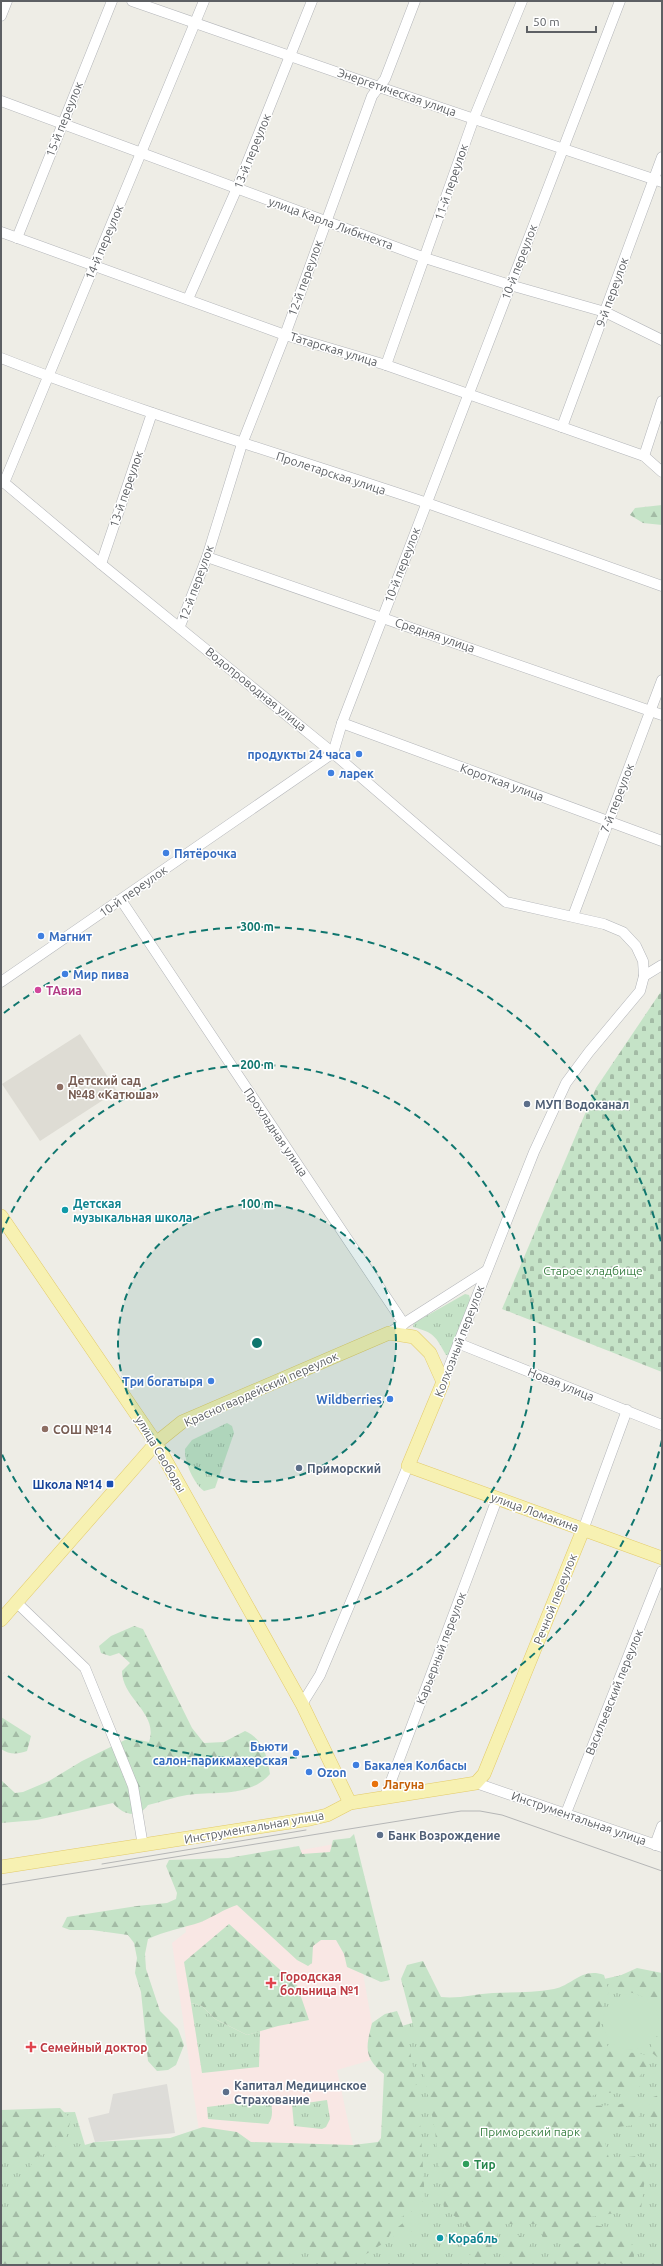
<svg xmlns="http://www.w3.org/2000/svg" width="663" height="2266" font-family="Ubuntu,sans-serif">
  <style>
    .industrial { fill: #dddcd8 }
    .education { fill: #dedcd4 }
    .medical { fill: #f9e7e4 }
    .grass { fill: url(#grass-tufts) }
    .forest { fill: url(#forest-firs) }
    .cemetery { fill: url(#cemetery-stones) }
    .pitch { fill: #c5e3c7 }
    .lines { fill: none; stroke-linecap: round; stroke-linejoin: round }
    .minor-casing { stroke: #b3b5b9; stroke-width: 11 }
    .major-casing { stroke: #e3cb69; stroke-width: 14 }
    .minor { stroke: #fff; stroke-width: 10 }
    .major { stroke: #f7f1b2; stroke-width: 13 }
    .tram { stroke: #b5b6b6; stroke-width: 1 }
    .ring { fill: none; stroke: #0f766e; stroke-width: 2; stroke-dasharray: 7 5 }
    .shop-dot { fill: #3f7fe0; stroke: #fff; stroke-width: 1.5 }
    .hotel-dot { fill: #d1479c; stroke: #fff; stroke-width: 1.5 }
    .education-dot { fill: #8d6e63; stroke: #fff; stroke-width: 1.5 }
    .service-dot { fill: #5c6f8a; stroke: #fff; stroke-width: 1.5 }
    .culture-dot { fill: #0f9aa8; stroke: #fff; stroke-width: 1.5 }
    .transit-dot { fill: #1a4fb4; stroke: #fff; stroke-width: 1.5 }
    .food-dot { fill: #e8710a; stroke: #fff; stroke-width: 1.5 }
    .health-dot { fill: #e0444e; stroke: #fff; stroke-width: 1.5 }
    .leisure-dot { fill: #2e9e5b; stroke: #fff; stroke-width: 1.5 }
    .labels { text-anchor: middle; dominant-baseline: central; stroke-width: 3; stroke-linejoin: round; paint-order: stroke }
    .street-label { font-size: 12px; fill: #5d6064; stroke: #fff }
    .shop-label { font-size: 12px; font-weight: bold; fill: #366cbe; stroke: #fff; text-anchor: start }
    .hotel-label { font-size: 12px; font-weight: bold; fill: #b23c85; stroke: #fff; text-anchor: start }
    .education-label { font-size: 12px; font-weight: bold; fill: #785e54; stroke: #fff; text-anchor: start }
    .service-label { font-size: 12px; font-weight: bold; fill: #4e5e75; stroke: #fff; text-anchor: start }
    .culture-label { font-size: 12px; font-weight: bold; fill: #0d838f; stroke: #fff; text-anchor: start }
    .park-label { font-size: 12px; fill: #3e8247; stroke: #fff }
    .transit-label { font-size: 12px; font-weight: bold; fill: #164399; stroke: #fff; text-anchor: end }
    .food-label { font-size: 12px; font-weight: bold; fill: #c56008; stroke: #fff; text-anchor: start }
    .health-label { font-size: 12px; font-weight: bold; fill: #be3a42; stroke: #fff; text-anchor: start }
    .leisure-label { font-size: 12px; font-weight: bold; fill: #27864d; stroke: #fff; text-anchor: start }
    .centre { fill: #0f766e; stroke: #fff; stroke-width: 2 }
    .ring-label { font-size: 12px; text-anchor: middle; font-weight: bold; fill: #0f766e; stroke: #fff; stroke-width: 3; stroke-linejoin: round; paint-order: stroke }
  </style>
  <defs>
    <pattern id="grass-tufts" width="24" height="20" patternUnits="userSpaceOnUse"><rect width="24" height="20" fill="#c5e3c7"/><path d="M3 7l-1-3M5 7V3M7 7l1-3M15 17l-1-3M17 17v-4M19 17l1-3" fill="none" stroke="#a3bba5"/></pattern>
    <pattern id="forest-firs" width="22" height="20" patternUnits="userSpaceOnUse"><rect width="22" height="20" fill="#c5e3c7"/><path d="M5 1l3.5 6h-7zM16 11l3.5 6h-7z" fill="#a3bba5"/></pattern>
    <pattern id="cemetery-stones" width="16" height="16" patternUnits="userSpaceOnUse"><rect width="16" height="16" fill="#c5e3c7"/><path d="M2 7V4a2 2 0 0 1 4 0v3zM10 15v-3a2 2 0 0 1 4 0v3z" fill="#a3bba5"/></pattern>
  </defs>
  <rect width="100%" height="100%" fill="#eeede6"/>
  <polygon class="industrial" points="167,2084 175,2133 95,2142 88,2118 109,2113 113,2094"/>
  <polygon class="education" points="80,1034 117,1091 40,1141 2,1084"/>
  <polygon class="medical" points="340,1843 378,2058 337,2070 353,2145 201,2145 172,1943 186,1932 176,1873"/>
  <g class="grass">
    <path d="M465 1294 469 1295 471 1302 449 1355H446C435 1336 435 1333 413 1327L414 1323Z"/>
    <path d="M227 1423 232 1426 234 1433 215 1488 204 1491C194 1484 184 1462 185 1449L192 1440Z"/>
    <polygon points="640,1971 662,1977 662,2265 1,2265 1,2114 75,2112 88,2155 355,2151 399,2142 376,2034 428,2018"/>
    <polygon points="191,2003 202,2006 215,2019 247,2035 260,2031 259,2067 202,2073"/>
    <path d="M270 2099C272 2107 274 2117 268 2124L208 2119 207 2107Z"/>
    <polygon points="327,2100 330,2119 326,2127 322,2129 294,2126 292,2105"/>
  </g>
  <g class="forest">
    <polygon points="662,505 662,525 643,523 630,515 635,508"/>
    <path d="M134 1626 143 1629 192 1728 204 1743 224 1742 245 1731C263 1739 267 1755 270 1774 249 1798 216 1791 187 1795 174 1797 161 1802 148 1805 138 1819 123 1815 113 1803L37 1820 1 1823V1780L15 1793 23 1792 49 1781 82 1761 129 1738 149 1742C159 1713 122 1699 122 1671L130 1663 119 1653 110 1656 101 1653 99 1646 111 1636Z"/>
    <path d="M1 1717 31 1736 27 1751C18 1754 10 1755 1 1749Z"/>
    <path d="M354 1834 390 1980 381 1982 347 1967 344 1954 336 1940H321L313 1946 312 1963 308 1966 297 1960 237 1905C224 1909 213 1917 201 1922 183 1928 165 1931 148 1939L145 1954 146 1969 160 2011 178 2029 184 2045 176 2065 168 2070 157 2071 148 2061 141 1992 135 1973 137 1958 134 1943 128 1935 92 1930H70L62 1927 67 1917 137 1906 167 1903 176 1899 177 1893 166 1866 169 1860 228 1858 299 1846 302 1854 330 1852 333 1840 350 1838Z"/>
    <polygon points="229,1924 297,1985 309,2020 278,2026 247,2035 215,2019 202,2006 191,2003 184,1962"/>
    <path d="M423 1961 441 1997C459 1999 475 1994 493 1993 513 1992 534 1993 554 1989 573 1985 582 1967 604 1975L609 1992 604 1999 599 2031 611 2052 639 2053 648 2056V2066L639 2077 640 2089 593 2095 589 2106 617 2105 635 2100C642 2110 640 2116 635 2125L602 2129 609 2159 638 2156 647 2161 641 2209 577 2219C594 2231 617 2220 630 2241 634 2249 635 2255 633 2263L625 2265 605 2257 600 2265H548V2257L552 2250 579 2243V2238L551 2240 543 2237 542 2229 545 2224H502L483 2265H468C476 2231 472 2228 444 2209L435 2131 419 2048 401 1979 407 1965Z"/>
    <path d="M637 1968 662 1973 661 2060 652 2053 651 2042 658 2035C657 1999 647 1995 614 1989L617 1977Z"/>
    <path d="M397 2011C420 2062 421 2142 425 2199L411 2212 397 2219 387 2241 355 2261 358 2265H321V2251L308 2247 291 2253 288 2260 290 2265H1V2216L12 2221 9 2206 12 2185 20 2176 32 2164 47 2156 95 2142 170 2138 203 2127 237 2132 251 2142 353 2145 378 2142 381 2138 384 2074C363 2057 366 2047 372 2023L385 2014Z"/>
    <polygon points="662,2094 662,2122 651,2123 648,2113 650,2098"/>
    <polygon points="60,2108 71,2119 65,2141 42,2155 16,2163 1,2158 1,2110"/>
    <polygon points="416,2217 422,2222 404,2238 394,2238 393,2231 403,2223"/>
    <polygon points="514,2234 521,2236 522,2244 530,2243 530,2265 503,2265 505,2241"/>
  </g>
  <polygon class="cemetery" points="662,990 662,1372 502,1309 596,1088"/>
  <circle class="pitch" cx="631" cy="2022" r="28"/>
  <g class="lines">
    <defs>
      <g id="minor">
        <polyline points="132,1 379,87 662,182"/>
        <polyline points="1,16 7,1"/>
        <polyline points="1,101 425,258 510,285 605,312 662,340"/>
        <polyline points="1,232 285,335 386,365 644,456 662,472"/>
        <polyline points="17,238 112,1"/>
        <polyline points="188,299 237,188 312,1"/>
        <path d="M1 358C141 413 284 455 427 503 505 530 584 558 662 586"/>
        <polyline points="386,365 474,118 522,1"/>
        <polyline points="562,427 662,157"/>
        <polyline points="644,456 662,401"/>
        <polyline points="1,480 101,564 333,753 506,902 604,924 623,932 636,946 643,961 644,976 640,991 589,1052 566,1083 534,1152 443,1382"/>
        <polyline points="4,483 204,1"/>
        <polyline points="207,557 662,715"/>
        <polyline points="101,564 152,413"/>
        <polyline points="180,626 207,557 242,444 285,335 372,96 385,79 415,1"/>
        <polyline points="342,723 662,841"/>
        <polyline points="121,900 404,1324"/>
        <polyline points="573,916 662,680"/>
        <polyline points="644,976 662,965"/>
        <polyline points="1,982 333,753 342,723 620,1"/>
        <polyline points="389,1333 486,1271"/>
        <polyline points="460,1344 662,1425"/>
        <polyline points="583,1530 627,1410"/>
        <polyline points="17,1603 85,1668 133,1786 143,1846"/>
        <polyline points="302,1704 320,1675 408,1466"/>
        <polyline points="476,1783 662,1847"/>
        <polyline points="385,1797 497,1499"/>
        <polyline points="566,1813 662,1571"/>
        <polyline points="655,1845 662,1826"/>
      </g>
      <g id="major">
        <polyline points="1,1216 156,1443 302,1704 350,1803"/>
        <polyline points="1,1620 156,1443 182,1422 389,1333 414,1337 430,1353 443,1382 408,1466 662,1558"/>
        <polyline points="1,1867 310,1819 327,1815 350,1803 476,1783 484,1774 583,1530"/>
      </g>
    </defs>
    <use href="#minor" class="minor-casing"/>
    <use href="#major" class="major-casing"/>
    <use href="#minor" class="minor"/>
    <use href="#major" class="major"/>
    <g class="tram">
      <polyline points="102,1864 306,1830"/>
      <polyline points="1,1885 461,1811 480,1811 502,1815 662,1871"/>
    </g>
  </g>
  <circle cx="257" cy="1343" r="139" fill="#0f766e" fill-opacity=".12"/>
  <g class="ring">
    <circle cx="257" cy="1343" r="139"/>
    <path d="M1 1234A278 278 0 1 1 1 1452"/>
    <path d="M662 1440A416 416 0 0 1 4 1673M4 1013A416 416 0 0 1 662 1246"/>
  </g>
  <g class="shop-dot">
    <circle cx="359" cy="754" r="4"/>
    <circle cx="331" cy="773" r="4"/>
    <circle cx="166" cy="853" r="4"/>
    <circle cx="41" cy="936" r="4"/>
    <circle cx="65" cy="974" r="4"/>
    <circle cx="211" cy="1381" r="4"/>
    <circle cx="390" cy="1399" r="4"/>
    <circle cx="296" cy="1753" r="4"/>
    <circle cx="356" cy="1765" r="4"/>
    <circle cx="309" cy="1772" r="4"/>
  </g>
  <circle class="hotel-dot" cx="38" cy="990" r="4"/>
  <g class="education-dot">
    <circle cx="60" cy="1087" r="4"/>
    <circle cx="45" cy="1429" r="4"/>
  </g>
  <g class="service-dot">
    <circle cx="527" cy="1104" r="4"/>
    <circle cx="299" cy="1468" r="4"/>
    <circle cx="380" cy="1835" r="4"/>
    <circle cx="226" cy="2092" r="4"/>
  </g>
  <g class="culture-dot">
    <circle cx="65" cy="1210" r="4"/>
    <circle cx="440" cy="2238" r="4"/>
  </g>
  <rect class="transit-dot" x="106" y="1480" width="8" height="8" rx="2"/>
  <circle class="food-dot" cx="375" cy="1784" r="4"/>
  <g class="health-dot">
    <path d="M269 1977h4v4h4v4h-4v4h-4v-4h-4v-4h4z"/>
    <path d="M29 2041h4v4h4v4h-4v4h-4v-4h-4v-4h4z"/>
  </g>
  <circle class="leisure-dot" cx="466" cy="2164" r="4"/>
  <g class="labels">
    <g class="street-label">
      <text transform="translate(397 92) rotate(19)">Энергетическая улица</text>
      <text transform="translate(64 119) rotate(-68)">15-й переулок</text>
      <text transform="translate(252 151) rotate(-68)">13-й переулок</text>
      <text transform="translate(451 182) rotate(-71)">11-й переулок</text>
      <text transform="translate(331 223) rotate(20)">улица Карла Либкнехта</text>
      <text transform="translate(104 242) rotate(-67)">14-й переулок</text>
      <text transform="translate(519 262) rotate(-69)">10-й переулок</text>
      <text transform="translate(305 278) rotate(-70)">12-й переулок</text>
      <text transform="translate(612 292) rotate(-70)">9-й переулок</text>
      <text transform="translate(334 349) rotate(17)">Татарская улица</text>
      <text transform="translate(331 473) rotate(18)">Пролетарская улица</text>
      <text transform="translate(126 489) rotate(-71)">13-й переулок</text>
      <text transform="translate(402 565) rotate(-69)">10-й переулок</text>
      <text transform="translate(196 583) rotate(-70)">12-й переулок</text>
      <text transform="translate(435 635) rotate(19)">Средняя улица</text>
      <text transform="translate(256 689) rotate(39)">Водопроводная улица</text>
      <text transform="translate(502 782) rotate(20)">Короткая улица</text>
      <text transform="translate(617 798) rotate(-69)">7-й переулок</text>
      <text transform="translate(133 891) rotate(-35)">10-й переулок</text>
      <text transform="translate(276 1132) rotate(56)">Прохладная улица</text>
      <text transform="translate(459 1341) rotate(-69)">Колхозный переулок</text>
      <text transform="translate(561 1384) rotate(22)">Новая улица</text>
      <text transform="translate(261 1389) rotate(-24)">Красногвардейский переулок</text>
      <text transform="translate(161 1454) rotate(59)">улица Свободы</text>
      <text transform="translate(535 1512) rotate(20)">улица Ломакина</text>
      <text transform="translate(555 1599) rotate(-68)">Речной переулок</text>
      <text transform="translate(441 1648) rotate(-69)">Карьерный переулок</text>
      <text transform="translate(614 1692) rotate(-68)">Васильевский переулок</text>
      <text transform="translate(579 1818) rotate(19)">Инструментальная улица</text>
      <text transform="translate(254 1827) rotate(-10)">Инструментальная улица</text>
    </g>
    <g class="shop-label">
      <text x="351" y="754" text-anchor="end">продукты 24 часа</text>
      <text x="339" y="773">ларек</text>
      <text x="174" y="853">Пятёрочка</text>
      <text x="49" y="936">Магнит</text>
      <text x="73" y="974">Мир пива</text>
      <text x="203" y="1381" text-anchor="end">Три богатыря</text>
      <text x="382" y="1399" text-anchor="end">Wildberries</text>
      <text x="288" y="1746" text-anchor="end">Бьюти<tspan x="288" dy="14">салон-парикмахерская</tspan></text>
      <text x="364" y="1765">Бакалея Колбасы</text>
      <text x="317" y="1772">Ozon</text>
    </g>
    <g class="hotel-label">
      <text x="46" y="990">ТАвиа</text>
    </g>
    <g class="education-label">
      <text x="68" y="1080">Детский сад<tspan x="68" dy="14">№48 «Катюша»</tspan></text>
      <text x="53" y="1429">СОШ №14</text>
    </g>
    <g class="service-label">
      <text x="535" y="1104">МУП Водоканал</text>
      <text x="307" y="1468">Приморский</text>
      <text x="388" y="1835">Банк Возрождение</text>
      <text x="234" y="2085">Капитал Медицинское<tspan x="234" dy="14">Страхование</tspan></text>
    </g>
    <g class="culture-label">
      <text x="73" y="1203">Детская<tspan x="73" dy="14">музыкальная школа</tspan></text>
      <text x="448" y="2238">Корабль</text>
    </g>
    <g class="park-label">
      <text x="593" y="1270">Старое кладбище</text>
      <text x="530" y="2131">Приморский парк</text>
    </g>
    <g class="transit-label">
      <text x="102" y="1484">Школа №14</text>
    </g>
    <g class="food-label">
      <text x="383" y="1784">Лагуна</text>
    </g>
    <g class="health-label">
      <text x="280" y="1976">Городская<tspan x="280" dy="14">больница №1</tspan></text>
      <text x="40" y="2047">Семейный доктор</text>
    </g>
    <g class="leisure-label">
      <text x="474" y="2164">Тир</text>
    </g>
  </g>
  <circle cx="257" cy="1343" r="6" class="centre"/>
  <g class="ring-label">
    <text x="257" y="931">300 m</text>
    <text x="257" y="1069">200 m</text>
    <text x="257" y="1208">100 m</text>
  </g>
  <rect width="663" height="2266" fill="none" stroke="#5d6064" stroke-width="4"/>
  <path d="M527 26v6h69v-6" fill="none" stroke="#5d6064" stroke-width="2"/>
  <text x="533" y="26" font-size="12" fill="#5d6064" stroke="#ffffff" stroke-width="3" paint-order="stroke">50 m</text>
</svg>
